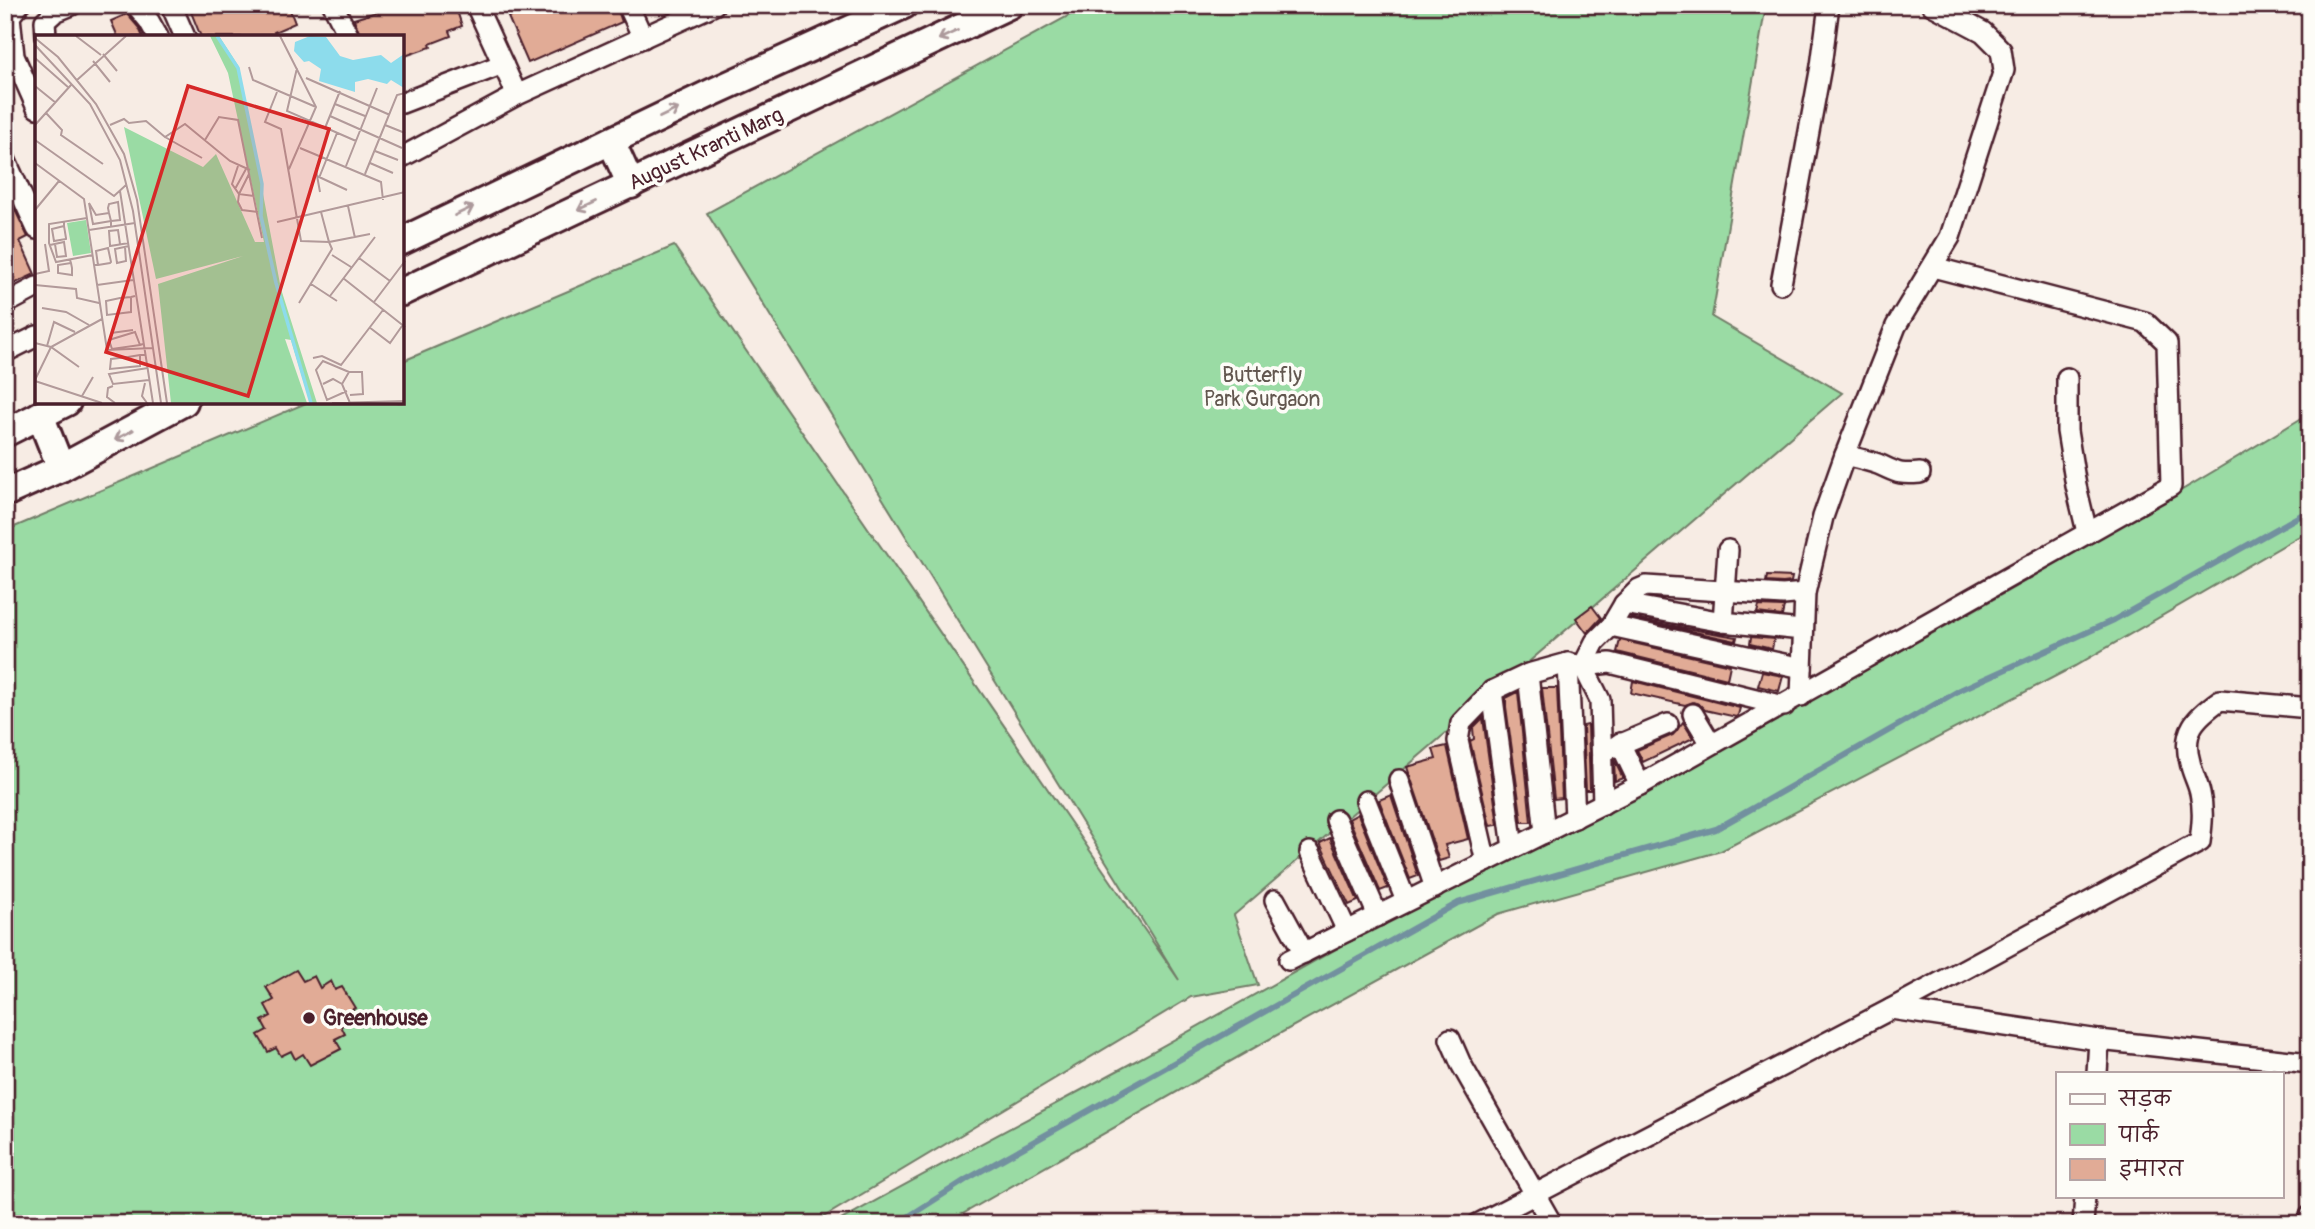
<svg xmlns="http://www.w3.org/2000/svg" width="2315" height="1229" font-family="Pangolin,'Playpen Sans Deva',sans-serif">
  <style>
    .green { fill: #9adba4; stroke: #727d68; stroke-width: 2 }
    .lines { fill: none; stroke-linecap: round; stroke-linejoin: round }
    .stream { stroke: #72909f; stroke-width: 6 }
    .building { fill: #e1ab96; stroke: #4a1f2b; stroke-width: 2 }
    .minor-casing { stroke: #4a1f2b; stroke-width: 24 }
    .secondary-casing { stroke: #4a1f2b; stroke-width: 32 }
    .minor { stroke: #fdfcf7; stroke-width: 19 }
    .secondary { stroke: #fdfcf7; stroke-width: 26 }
    .oneway { stroke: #ac999b }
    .poi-dot { fill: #4a1f2b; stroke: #fdfcf7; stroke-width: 2.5 }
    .labels { text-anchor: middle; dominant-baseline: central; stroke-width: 7; stroke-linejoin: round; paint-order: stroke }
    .street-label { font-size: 21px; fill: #4a1f2b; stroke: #fdfcf7 }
    .park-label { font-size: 21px; fill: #62574f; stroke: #fdfcf7 }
    .poi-label { font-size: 21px; font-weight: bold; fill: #4a1f2b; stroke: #fdfcf7; text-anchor: start }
    .inset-river { fill: none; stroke: #8ddcec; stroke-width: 3.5 }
    .inset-road { fill: none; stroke: #b29a9a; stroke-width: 2 }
    .view { fill: #d62828; fill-opacity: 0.15; stroke: #d62828; stroke-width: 3.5 }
    .inset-edge { fill: none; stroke: #4a1f2b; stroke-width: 3.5 }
  </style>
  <rect width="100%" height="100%" fill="#f7ece4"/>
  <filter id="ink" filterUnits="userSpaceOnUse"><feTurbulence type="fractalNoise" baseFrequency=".0143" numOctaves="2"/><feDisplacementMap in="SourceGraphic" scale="14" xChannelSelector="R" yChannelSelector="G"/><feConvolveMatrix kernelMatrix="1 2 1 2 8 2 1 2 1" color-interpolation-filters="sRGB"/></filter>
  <g filter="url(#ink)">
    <g class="green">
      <polygon points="1088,5 1766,5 1712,317 1842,393 1234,915 1258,985 1191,997 812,1224 5,1224 5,531 306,403 402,402 403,361 674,246 1179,980 707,213"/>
      <path d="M2310 413V530L2075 666 1721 851 1498 914 1268 1040 945 1224H834C935 1167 1038 1114 1139 1059 1241 1003 1341 945 1443 890 1545 836 1649 786 1751 732 1941 631 2127 525 2310 413Z"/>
    </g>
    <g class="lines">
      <polyline class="stream" points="897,1224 967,1179 1458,903 1716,829 1960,690 2114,620 2310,510"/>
    </g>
    <g class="building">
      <polygon points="207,5 288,5 295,23 274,32 276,37 201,37 191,12"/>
      <polygon points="399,5 455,5 462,26 449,31 451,36 430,44 431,47 402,57 402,37 361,37 354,19"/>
      <polygon points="534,5 616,5 622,22 528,63 508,17"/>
      <polygon points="127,14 139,28 143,37 118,37 111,21"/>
      <polygon points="5,189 28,237 20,241 35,274 5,288"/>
      <polygon points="1767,576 1792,577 1791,582 1783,583 1766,582"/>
      <polygon points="1592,606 1601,618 1587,633 1576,618"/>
      <polygon points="1759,606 1782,607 1784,607 1782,616 1757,613"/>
      <polygon points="1630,618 1719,634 1737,637 1736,641"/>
      <polygon points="1751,637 1774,639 1772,649 1750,644"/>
      <polygon points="1620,640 1730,665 1727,679 1617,652"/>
      <polygon points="1762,672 1783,676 1779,691 1758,686"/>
      <polygon points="1633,681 1740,708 1738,715 1736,717 1705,710 1699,704 1693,702 1685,705 1631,693"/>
      <polygon points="1542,688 1557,688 1562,798 1554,799"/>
      <polygon points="1518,692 1531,822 1522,822 1506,707 1506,698"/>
      <polygon points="1483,718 1498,825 1490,826 1470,741 1474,739 1473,728"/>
      <polygon points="1683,722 1693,738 1643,762 1637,750 1673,735"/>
      <polygon points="1588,725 1590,790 1586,790 1583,726"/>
      <polygon points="1447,746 1468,839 1445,845 1449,858 1439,861 1407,767 1436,759 1433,749"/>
      <polygon points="1614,760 1623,778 1615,781"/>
      <polygon points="1391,795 1418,876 1410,879 1379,800"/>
      <polygon points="1358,814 1388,888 1380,891 1349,819"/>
      <polygon points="1330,838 1358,901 1349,905 1320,843"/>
      <polygon points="296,970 303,981 314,976 320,988 331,981 335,990 342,987 355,1008 347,1012 351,1020 341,1026 345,1034 335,1039 341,1049 310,1065 303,1054 295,1059 291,1051 281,1056 276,1048 268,1052 258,1035 267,1030 262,1021 271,1016 265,1005 274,1000 266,987"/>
    </g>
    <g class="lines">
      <defs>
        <g id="minor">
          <polyline points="19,5 10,16 14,56 37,108"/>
          <polyline points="136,5 149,21 158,37"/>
          <polyline points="171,5 185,37"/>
          <polyline points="333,5 349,37"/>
          <polyline points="476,5 517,95"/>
          <polyline points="628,5 643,38"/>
          <polyline points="46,37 45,21 55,12 72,5"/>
          <polyline points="402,103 503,64"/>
          <polyline points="402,157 517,95 714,5"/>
          <polyline points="5,159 37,229"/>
          <polyline points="1781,284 1821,66 1829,5"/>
          <polyline points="5,304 37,287"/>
          <polyline points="5,352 37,336"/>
          <polyline points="2067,378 2067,431 2076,486 2087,532"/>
          <path d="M1845 455C1855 458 1867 460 1878 464 1897 472 1897 475 1920 473"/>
          <polyline points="1728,550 1723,622 1802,630"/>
          <polyline points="1624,604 1723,622"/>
          <polyline points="1611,626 1802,668"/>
          <polyline points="1568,663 1575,818"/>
          <polyline points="1583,666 1595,642 1611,626 1624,604 1639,589 1646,586 1783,595 1805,593"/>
          <polyline points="1583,666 1610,663 1784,706"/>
          <polyline points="1528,674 1545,833"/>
          <polyline points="1492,691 1513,848"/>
          <polyline points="1801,696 1805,593 1823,517 1845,455 1896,326 1950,237 2004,70 2001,50 1983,32 1932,5"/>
          <polyline points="1693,714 1711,744"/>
          <polyline points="1620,743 1640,785"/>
          <polyline points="1602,752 1668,724"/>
          <polyline points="1399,780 1435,888"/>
          <polyline points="1366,801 1406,901"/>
          <polyline points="1336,820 1378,916"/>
          <polyline points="1310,852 1347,931"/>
          <polyline points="1486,862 1458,741 1461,723 1492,691 1528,674 1568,663 1583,666 1600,700 1603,804"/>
          <polyline points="1275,900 1304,953"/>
          <polyline points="1289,960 1640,785 2171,486 2167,343 2145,322 1933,267"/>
          <polyline points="1891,1009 2099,1040 2310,1063"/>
          <polyline points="1450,1039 1461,1064 1552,1224"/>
          <polyline points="2097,1073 2099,1040"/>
          <path d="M1478 1224 1891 1009 2200 842C2202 826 2204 810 2200 793 2198 783 2192 773 2190 762 2181 731 2196 717 2220 700L2310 708"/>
          <polyline points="2083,1224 2085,1196"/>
          <polyline points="2309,1224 2310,1216"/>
        </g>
        <g id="secondary">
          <polyline points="611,141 631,185"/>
          <polyline points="402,241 713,92 904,5"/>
          <polyline points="402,292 1009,5"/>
          <polyline points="40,415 61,468"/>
          <polyline points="5,433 67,402"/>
          <polyline points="5,493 61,468 184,402"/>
        </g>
      </defs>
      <use href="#minor" class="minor-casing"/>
      <use href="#secondary" class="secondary-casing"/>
      <use href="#minor" class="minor"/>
      <use href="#secondary" class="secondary"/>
    </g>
    <defs><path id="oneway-shaft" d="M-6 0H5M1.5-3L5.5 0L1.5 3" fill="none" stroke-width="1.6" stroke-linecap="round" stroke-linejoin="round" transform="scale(1.75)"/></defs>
    <g class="oneway">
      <use href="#oneway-shaft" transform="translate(948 35) rotate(155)"/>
      <use href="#oneway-shaft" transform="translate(669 113) rotate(-26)"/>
      <use href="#oneway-shaft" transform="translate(587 206) rotate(155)"/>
      <use href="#oneway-shaft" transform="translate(464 211) rotate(-26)"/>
      <use href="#oneway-shaft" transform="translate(124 435) rotate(152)"/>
    </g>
  </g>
  <circle class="poi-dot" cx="309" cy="1018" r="7"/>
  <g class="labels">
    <g class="street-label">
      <text transform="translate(706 149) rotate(-25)">August Kranti Marg</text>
    </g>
    <g class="park-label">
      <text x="1262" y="375">Butterfly<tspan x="1262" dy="24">Park Gurgaon</tspan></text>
    </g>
    <g class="poi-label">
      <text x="323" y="1018">Greenhouse</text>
    </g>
  </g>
  <g transform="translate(35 35)">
    <rect width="369" height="369" fill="#f7ece4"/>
    <path d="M175 1H184L204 32 246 254 282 368H275L256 305 250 304 272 368H136L123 249 208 221 121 244 89 92 168 132 181 119 220 207H229L193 38ZM51 185 56 218 38 221 32 188Z" fill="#9adba4"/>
    <path d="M275 1 291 2 305 21 318 25 346 20 356 28 369 19V53L356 45 352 49 333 44 320 47V57L284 46 286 34 274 26 269 27 259 16 260 7Z" fill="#8ddcec"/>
    <path class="inset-river" d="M182 1 203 33 227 149 226 181 241 248 276 368"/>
    <path class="inset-road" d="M41 1 66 20M245 1 281 72 254 134M0 3 23 22 61 69 89 119 102 165 132 368M0 10 55 69 85 125 98 176 126 368M68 19 82 36M0 23 34 53M58 26 75 47M214 32 218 45 281 72M262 33 252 76 321 106M271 43 355 80M42 45 91 1M0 51 21 68M242 57 230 87 246 94 266 206 294 207 297 214 264 268M300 69 330 81M11 78 27 95 26 100 68 129M295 81 367 113M0 90 36 50M75 90 89 84 94 88 111 86 130 102 150 89 195 126 215 135M350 90 370 98M290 93 305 56M130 102 167 123M0 105 79 161 91 150M170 105 184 82 203 85 227 203M265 113 346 147 348 165M340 116 363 125M0 128 49 164 72 315 118 313M335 128 358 138M203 131 197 149 204 159 214 139M311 131 342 53M330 139 362 60 370 58M282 141 312 155M284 143 302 98M200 154 211 134M85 156 118 368M285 157 281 135 286 122M219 161 204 159 203 167 207 175 223 177M313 171 320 203M0 175 24 146M286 177 294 207 335 199M74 178 61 180 54 168 58 189 76 186 85 185 83 167 74 169 73 173 74 178 76 186V192M52 183 14 189V208L21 227 58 220M29 187V191L31 203V204L19 206 17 194 29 191M242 187 370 157M54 195 100 188M85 209 83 195 74 196 75 210V211L94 208M15 210 29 207 31 221 22 222 20 209M90 212 91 226 82 228 80 214 94 211M297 220 316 232M324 223 355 246M35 225 36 228 37 233V240L23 238V230L36 228M59 230H63L75 228 76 227 73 213 61 216 63 230M0 239 14 236 10 209M308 243 370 292M276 249 302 266M0 250 41 254 42 263 64 268M62 250 98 245M295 261 340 202M96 262V277L72 280 71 266 85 263 96 262 100 261M339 267 370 226M7 273 31 277 54 290M334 292 355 308 367 291M76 298 98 295M0 308 16 312 44 332M105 310 100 297 74 305 77 314 105 310 108 309M12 311 19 287 40 297M105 320V331L75 334 76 324 93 322 105 320H110M278 323 287 321 306 330 348 275M113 333 74 339 78 349 114 345M0 345 16 312 67 284M0 346 67 368M110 348 107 361 112 368M288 349 298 344 307 349M78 351 73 353 72 362 80 368M312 356 292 365 281 335 288 326 314 337M315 360 328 359 327 337H314L307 349 315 368M47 361 58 342M297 368 370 366"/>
    <path class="view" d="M153 51 294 94 213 361 71 317Z"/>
    <rect width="369" height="369" class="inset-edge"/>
  </g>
  <rect width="2315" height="1229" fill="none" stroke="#fdfcf7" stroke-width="28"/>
  <rect x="14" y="14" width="2287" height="1201" fill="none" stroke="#4a1f2b" stroke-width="2.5" filter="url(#ink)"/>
  <rect x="2056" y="1072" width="228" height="126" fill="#fdfcf7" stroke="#b5a4a5" stroke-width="2"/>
  <rect x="2070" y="1094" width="35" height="10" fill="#fdfcf7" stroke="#b5a4a5" stroke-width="2"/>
  <text x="2119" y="1106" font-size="21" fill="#4a1f2b">सड़क</text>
  <rect x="2070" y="1124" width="35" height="21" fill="#9adba4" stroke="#b5a4a5" stroke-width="2"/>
  <text x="2119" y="1142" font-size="21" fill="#4a1f2b">पार्क</text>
  <rect x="2070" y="1159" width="35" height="21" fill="#e1ab96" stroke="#b5a4a5" stroke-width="2"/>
  <text x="2119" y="1176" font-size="21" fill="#4a1f2b">इमारत</text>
</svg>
